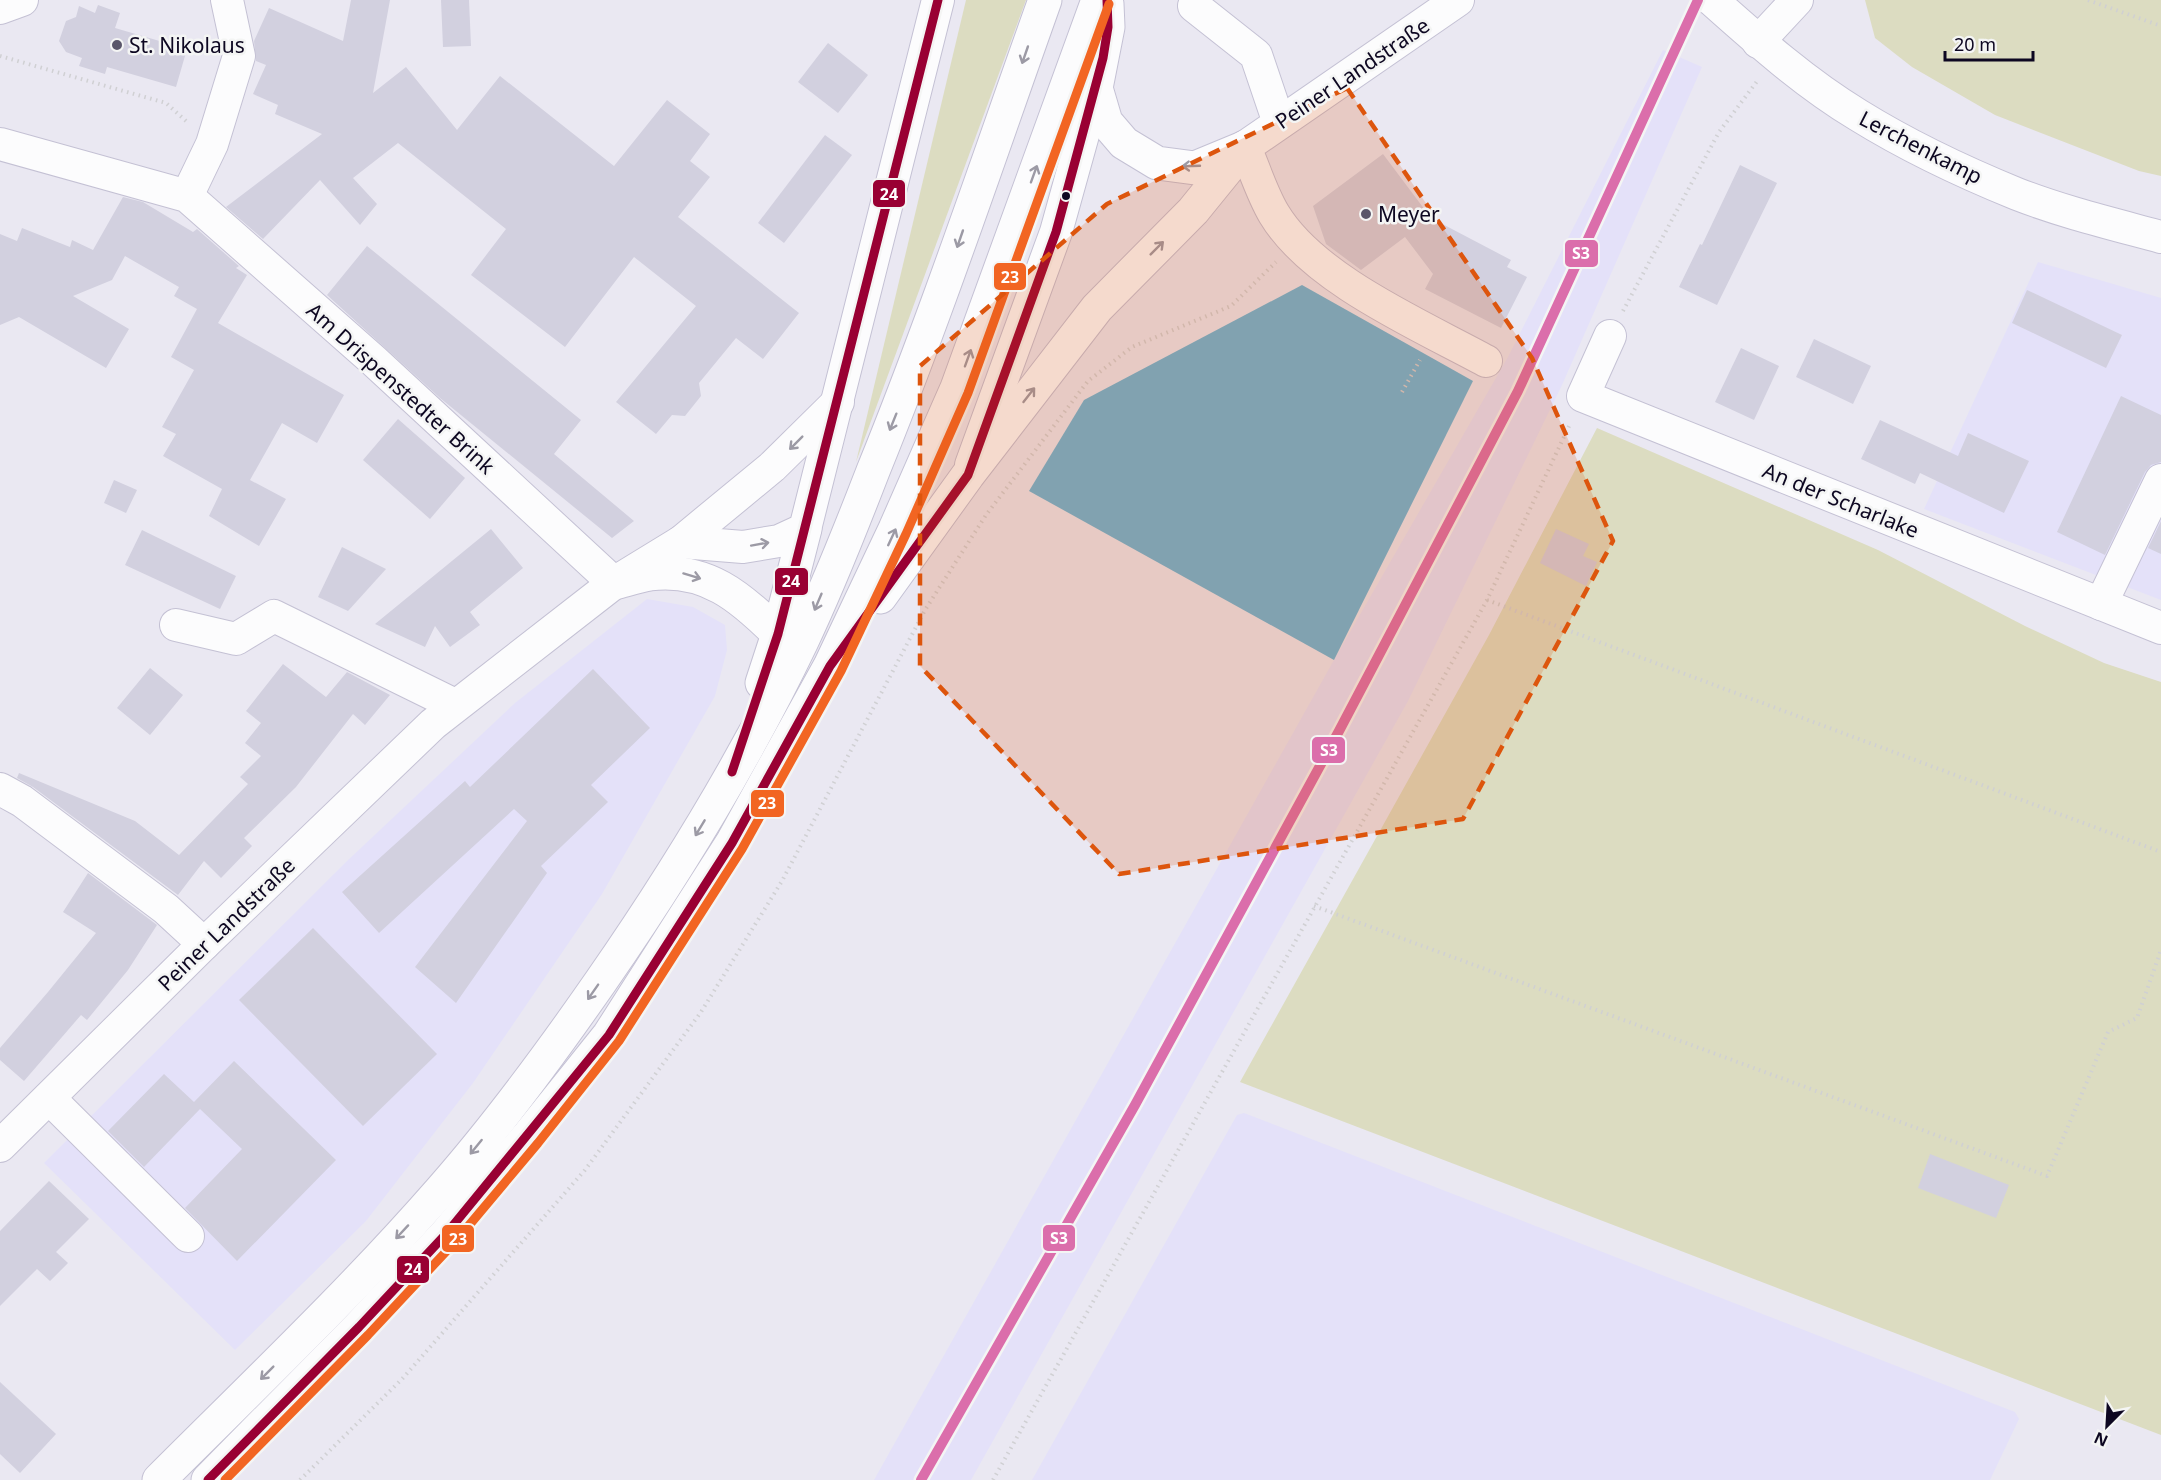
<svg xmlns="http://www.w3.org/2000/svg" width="2161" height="1480" font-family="'Noto Sans',sans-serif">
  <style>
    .built { fill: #e4e1f9 }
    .green { fill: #dcdcc1 }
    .water { fill: #6bb6d9 }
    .building { fill: #d2d0df }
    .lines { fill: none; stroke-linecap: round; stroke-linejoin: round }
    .minor-casing { stroke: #c4c1d4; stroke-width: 34 }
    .highway-casing { stroke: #c4c1d4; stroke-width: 35 }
    .path { stroke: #d0d0d3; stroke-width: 4; stroke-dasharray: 1.5 4.5; stroke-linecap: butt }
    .minor { stroke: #fcfcfd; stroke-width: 32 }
    .highway { stroke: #fcfcfd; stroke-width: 33 }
    .bus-1-casing { stroke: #f4f5f4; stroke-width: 14 }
    .bus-2-casing { stroke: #f4f5f4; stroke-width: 14 }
    .bus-1 { stroke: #903; stroke-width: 9 }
    .bus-2 { stroke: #f26522; stroke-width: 9 }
    .rail-1-casing { stroke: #f4f5f4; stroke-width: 15 }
    .rail-1 { stroke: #db6eab; stroke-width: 10 }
    .oneway { stroke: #9c9aa5 }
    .marked { fill: #dd550d; fill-opacity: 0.2; stroke: #dd550d; stroke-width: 4.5; stroke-dasharray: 12 8; stroke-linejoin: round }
    .poi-dot { fill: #5a566a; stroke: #f4f5f4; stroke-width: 2 }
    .bus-dot { fill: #0d0721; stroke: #f4f5f4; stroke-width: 2 }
    .labels { text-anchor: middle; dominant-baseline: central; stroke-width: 5; stroke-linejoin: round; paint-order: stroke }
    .poi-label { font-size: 21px; fill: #0d0721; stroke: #f4f5f4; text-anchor: start }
    .street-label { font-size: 21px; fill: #0d0721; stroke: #f4f5f4 }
    .line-badge { stroke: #f4f5f4; stroke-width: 2 }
    .badge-label { font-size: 16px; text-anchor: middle; font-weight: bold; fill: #fff }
  </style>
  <rect width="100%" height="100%" fill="#eae8f2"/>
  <g class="built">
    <polygon points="1663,50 1702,67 1562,385 1408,701 971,1480 874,1480 1334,660 1508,357"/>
    <polygon points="2038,262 2161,298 2161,600 1924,509"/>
    <polygon points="647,599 693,607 725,625 727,650 715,696 602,894 473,1083 366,1221 235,1350 44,1163 346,862 515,703"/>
    <polygon points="1244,1113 2015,1412 2019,1419 1990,1480 1032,1480 1237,1115"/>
  </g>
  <g class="green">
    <polygon points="966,0 1026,0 856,462"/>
    <polygon points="1865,0 2161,0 2161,176 2139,171 1995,115 1912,67 1875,38"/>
    <polygon points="1597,428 1878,550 2025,626 2104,663 2161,682 2161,1435 1240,1082 1489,635"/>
  </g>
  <polygon class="water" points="1302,285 1473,381 1334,660 1029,491 1084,400"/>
  <g class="building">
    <polygon points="351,0 390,0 373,93 406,67 457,130 500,76 614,166 667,100 710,134 690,161 710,177 678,217 799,313 763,359 736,338 699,383 701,396 685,416 672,415 656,434 616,402 696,306 634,257 565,347 471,275 506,229 398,143 353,178 377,204 360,225 320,180 263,239 226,207 322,134 275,114 278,105 253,94 266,65 256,61 254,41 269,8 343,41"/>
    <polygon points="441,0 469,0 471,46 443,47"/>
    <polygon points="98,5 120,13 115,28 187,49 176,87 107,67 105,74 79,66 82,58 66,52 59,41 66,21 76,17 79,6 95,13"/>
    <polygon points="828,43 868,75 838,113 798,82"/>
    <polygon points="825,135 852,155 784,243 758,223"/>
    <polygon points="1383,154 1431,218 1511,260 1507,267 1527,277 1501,328 1425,289 1433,274 1405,237 1361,270 1326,244 1313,206"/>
    <polygon points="1740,165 1777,183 1717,305 1679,287 1700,244 1702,245"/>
    <polygon points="123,197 143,202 193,232 197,229 239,266 236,268 247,275 218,323 344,395 317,443 282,423 250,480 286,499 259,546 209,516 222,489 163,456 176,434 162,427 194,370 171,357 197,309 174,296 179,287 125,256 112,280 73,296 129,329 106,368 19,317 0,325 0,234 17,241 22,228 70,247 72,240 93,250"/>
    <polygon points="367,246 581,420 554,454 634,521 612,538 440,398 327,295"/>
    <polygon points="2027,290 2122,335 2106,368 2012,323"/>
    <polygon points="1814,339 1871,366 1853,404 1796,377"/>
    <polygon points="1741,348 1779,366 1754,420 1715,402"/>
    <polygon points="2121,396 2161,415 2161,462 2151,465 2145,472 2105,555 2057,532"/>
    <polygon points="398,419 465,478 430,519 363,460"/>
    <polygon points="1880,420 1958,456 1968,433 2029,461 2004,513 1920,473 1915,484 1861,459"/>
    <polygon points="114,480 137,490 126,513 104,503"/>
    <polygon points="2161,521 2161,554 2148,548"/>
    <polygon points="491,529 523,568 470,612 480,625 450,647 435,626 425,647 375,624"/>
    <polygon points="1556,529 1589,544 1583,556 1597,562 1586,586 1540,563"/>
    <polygon points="142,530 236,576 220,609 125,565"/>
    <polygon points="342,547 386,569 348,611 318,597"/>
    <polygon points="283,664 326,697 347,672 390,695 365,725 353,714 296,787 244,838 252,846 221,878 204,861 178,895 33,787 17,778 19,773 135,821 179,855 248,784 240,777 261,756 245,743 261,723 246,711"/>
    <polygon points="150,668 183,695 150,735 117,708"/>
    <polygon points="593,669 650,728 591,785 608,802 541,866 547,873 456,1003 415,967 527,821 514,809 379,933 342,892 465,781 470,787"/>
    <polygon points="88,873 157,925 128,970 87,1020 81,1015 24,1081 0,1060 0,1048 48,992 96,933 63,912"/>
    <polygon points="313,928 437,1054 363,1126 239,1000"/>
    <polygon points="234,1061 336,1160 237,1261 185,1208 242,1149 200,1109 144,1167 108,1131 164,1074 194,1102"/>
    <polygon points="1930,1154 2009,1185 1996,1218 1918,1188"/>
    <polygon points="49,1181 89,1219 56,1252 68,1263 50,1281 37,1269 0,1306 0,1231"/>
    <polygon points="0,1382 56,1434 20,1473 0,1454"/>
  </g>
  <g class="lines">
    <defs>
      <g id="minor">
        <path d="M1458 0 1245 147C1254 168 1262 194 1274 214 1313 279 1420 325 1486 361"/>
        <path d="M1712 0C1758 41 1805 83 1858 115 1908 146 1963 172 2017 194 2063 212 2113 224 2161 237"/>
        <polyline points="1194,6 1256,55 1279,123"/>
        <polyline points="0,8 22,0"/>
        <polyline points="1758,42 1797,0"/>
        <polyline points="0,144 187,196 373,360 614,583"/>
        <polyline points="187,196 212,144 239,56 227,0"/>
        <polyline points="1610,336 1583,396 2161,628"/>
        <polyline points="971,465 1056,232 1096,88"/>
        <polyline points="681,542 743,547 779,541 805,529 938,0"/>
        <polyline points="2101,604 2161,480"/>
        <polyline points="176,625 236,639 274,616 455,705"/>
        <polyline points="0,789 22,801 166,909 204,944"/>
        <polyline points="49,1098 188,1236"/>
        <polyline points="0,1146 204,944 433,724 614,583 681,542 772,467 838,402"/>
      </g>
      <g id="highway">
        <polyline points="1107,4 1108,27 1096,88 1106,122 1124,143 1157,163 1195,168 1241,149"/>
        <path d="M614 583C626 580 638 576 650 574 706 567 741 597 778 634"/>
        <polyline points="880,597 968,475 1097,308 1193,211 1245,147"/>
        <polyline points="762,683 778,634 805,529"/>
        <path d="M159 1480C254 1385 352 1292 441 1190 499 1124 551 1053 601 981 676 873 745 760 802 641 828 586 851 528 873 471 936 316 989 157 1045 0"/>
        <polyline points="208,1480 359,1327 446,1234 529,1135 609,1035 732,843 830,666 895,529 957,388 1098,0"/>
      </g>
    </defs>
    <use href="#minor" class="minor-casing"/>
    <use href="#highway" class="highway-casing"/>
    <g class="path">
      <polyline points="2088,0 2161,26"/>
      <polyline points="0,56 166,103 187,122"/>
      <polyline points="1623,311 1719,132 1758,80"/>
      <polyline points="1402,392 1420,360"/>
      <polyline points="1487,600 2161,852"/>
      <polyline points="1314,906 2047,1176 2108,1032 2137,1018 2161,950"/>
      <polyline points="300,1480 403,1378 585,1170 701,1012 782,881 925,610 986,515 1088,381 1132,347 1231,306 1276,262"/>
      <polyline points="993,1480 1487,600 1571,422"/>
    </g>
    <use href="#minor" class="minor"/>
    <use href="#highway" class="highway"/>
    <defs>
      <g id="bus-1">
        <polyline points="732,772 778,634 938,0"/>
        <polyline points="208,1480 359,1327 446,1234 609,1035 732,843 830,666 968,475 1056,232 1103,58 1108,27 1107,0"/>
      </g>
      <polyline id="bus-2" points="225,1480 368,1335 455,1242 538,1143 619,1041 742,849 841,671 906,534 968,393 1109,4"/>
    </defs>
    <use href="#bus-1" class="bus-1-casing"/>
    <use href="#bus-2" class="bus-2-casing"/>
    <use href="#bus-1" class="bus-1"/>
    <use href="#bus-2" class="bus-2"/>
    <defs>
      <polyline id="rail-1" points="921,1480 1135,1105 1339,731 1518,391 1698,0"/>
    </defs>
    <use href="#rail-1" class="rail-1-casing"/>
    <use href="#rail-1" class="rail-1"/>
  </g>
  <defs><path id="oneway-shaft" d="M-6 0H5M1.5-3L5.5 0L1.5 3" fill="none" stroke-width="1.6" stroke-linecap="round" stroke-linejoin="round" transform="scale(1.5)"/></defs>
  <g class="oneway">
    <use href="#oneway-shaft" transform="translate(1025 55) rotate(109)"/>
    <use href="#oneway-shaft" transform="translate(1191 166) rotate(178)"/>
    <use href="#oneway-shaft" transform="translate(1034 174) rotate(-70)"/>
    <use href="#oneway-shaft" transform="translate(960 239) rotate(109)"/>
    <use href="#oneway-shaft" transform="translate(1157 248) rotate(-45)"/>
    <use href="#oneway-shaft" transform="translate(968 358) rotate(-70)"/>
    <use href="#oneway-shaft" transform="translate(1029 395) rotate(-52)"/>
    <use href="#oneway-shaft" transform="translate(893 422) rotate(112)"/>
    <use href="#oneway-shaft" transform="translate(796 443) rotate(135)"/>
    <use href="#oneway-shaft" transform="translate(892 537) rotate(-65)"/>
    <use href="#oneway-shaft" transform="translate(760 544) rotate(-10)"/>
    <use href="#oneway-shaft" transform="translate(692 576) rotate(17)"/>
    <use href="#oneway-shaft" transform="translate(818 602) rotate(113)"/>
    <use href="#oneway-shaft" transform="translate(700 828) rotate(121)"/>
    <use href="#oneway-shaft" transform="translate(593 992) rotate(125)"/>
    <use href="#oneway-shaft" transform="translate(476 1147) rotate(129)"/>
    <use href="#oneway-shaft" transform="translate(402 1232) rotate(133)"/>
    <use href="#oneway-shaft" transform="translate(267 1373) rotate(135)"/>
  </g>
  <path class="marked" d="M1347 88 1532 358 1613 541 1463 819 1119 874 920 666V366L1107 204Z"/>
  <g class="poi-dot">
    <circle cx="117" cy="45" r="6"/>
    <circle cx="1366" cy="214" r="6"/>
  </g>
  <circle class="bus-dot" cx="1066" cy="196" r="5"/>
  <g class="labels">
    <g class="poi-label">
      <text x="129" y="45">St. Nikolaus</text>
      <text x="1378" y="214">Meyer</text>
    </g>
    <g class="street-label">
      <text transform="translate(1352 73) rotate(-34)">Peiner Landstraße</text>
      <text transform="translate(1921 147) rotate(27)">Lerchenkamp</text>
      <text transform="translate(401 388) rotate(42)">Am Drispenstedter Brink</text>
      <text transform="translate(1841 500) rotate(22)">An der Scharlake</text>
      <text transform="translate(226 924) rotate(-44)">Peiner Landstraße</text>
    </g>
  </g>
  <g class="line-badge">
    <rect x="872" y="179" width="34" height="29" rx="6" fill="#903"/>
    <rect x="1564" y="239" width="35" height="29" rx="6" fill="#db6eab"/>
    <rect x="993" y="262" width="34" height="29" rx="6" fill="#f26522"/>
    <rect x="774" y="567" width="35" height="29" rx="6" fill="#903"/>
    <rect x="1311" y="736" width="35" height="28" rx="6" fill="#db6eab"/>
    <rect x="750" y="789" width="35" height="29" rx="6" fill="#f26522"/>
    <rect x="1042" y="1224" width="34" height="28" rx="6" fill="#db6eab"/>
    <rect x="441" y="1224" width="34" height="29" rx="6" fill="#f26522"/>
    <rect x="396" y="1255" width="34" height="29" rx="6" fill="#903"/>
  </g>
  <g class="badge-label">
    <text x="889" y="200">24</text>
    <text x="1581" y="259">S3</text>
    <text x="1010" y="283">23</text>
    <text x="791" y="587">24</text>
    <text x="1329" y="756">S3</text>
    <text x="767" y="809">23</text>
    <text x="1059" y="1244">S3</text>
    <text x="458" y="1245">23</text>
    <text x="413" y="1275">24</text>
  </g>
  <g transform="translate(2107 1426) rotate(204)" stroke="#f4f5f4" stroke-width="4.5" paint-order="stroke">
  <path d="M0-4.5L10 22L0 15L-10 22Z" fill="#0d0721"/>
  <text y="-9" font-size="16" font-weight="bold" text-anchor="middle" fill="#0d0721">N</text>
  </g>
  <path d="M1945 51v9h88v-9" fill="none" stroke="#0d0721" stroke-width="3"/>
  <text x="1954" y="51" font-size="18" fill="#0d0721" stroke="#f4f5f4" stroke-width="4.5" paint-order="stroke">20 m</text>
</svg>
